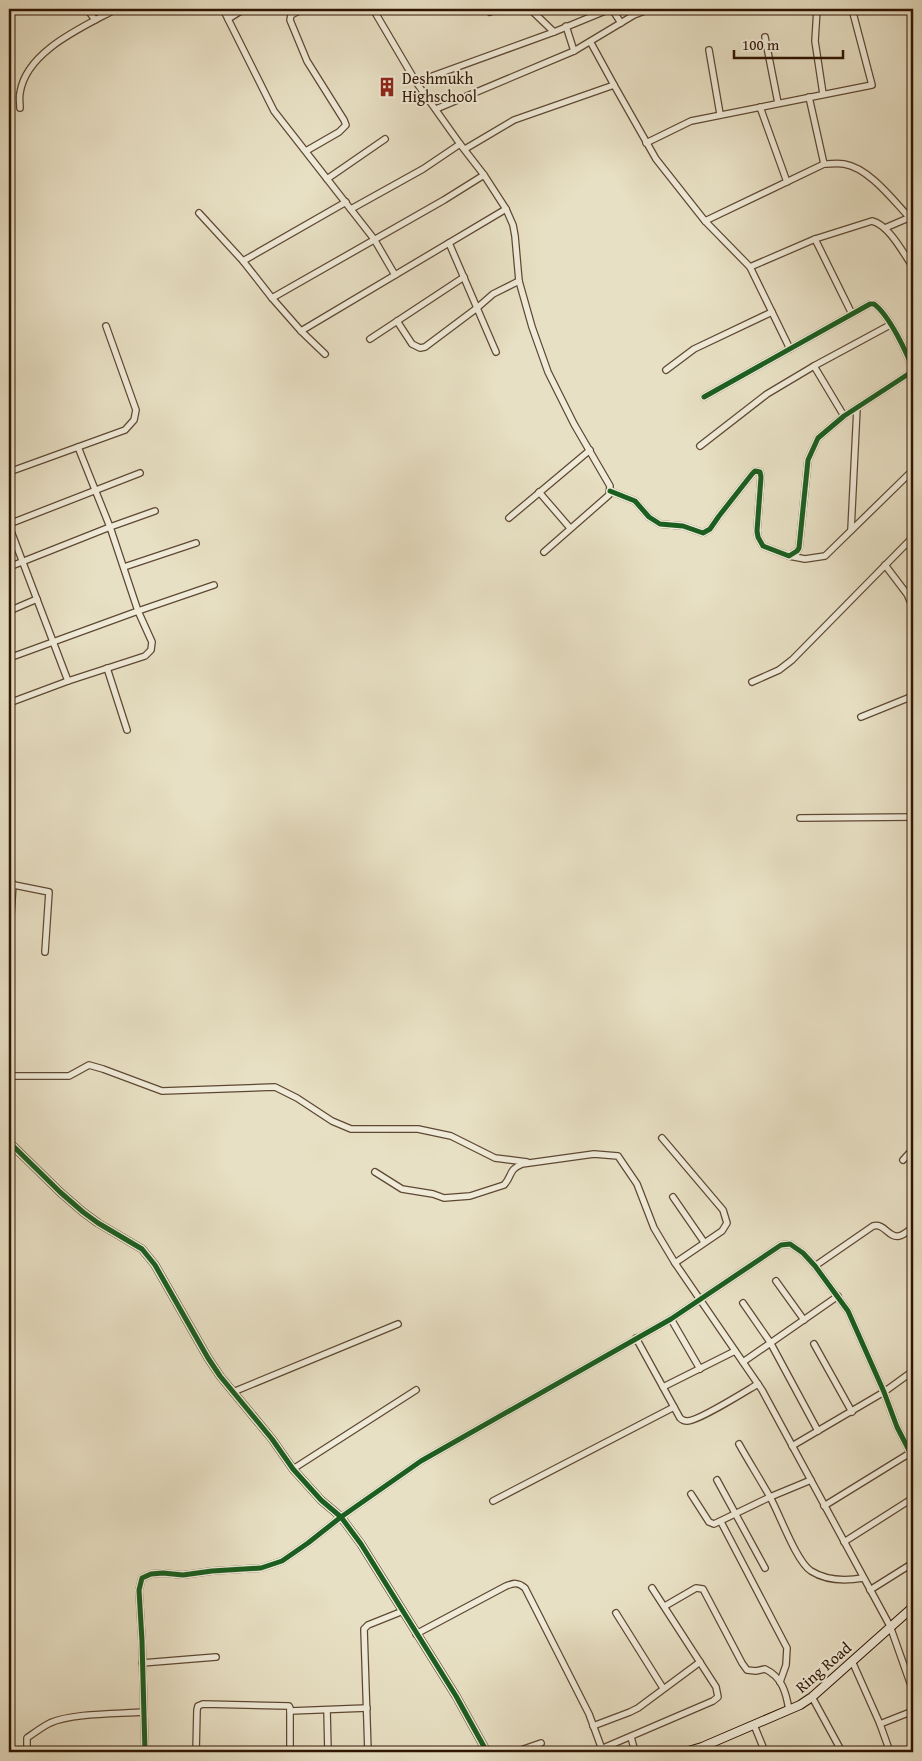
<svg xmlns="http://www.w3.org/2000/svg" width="922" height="1761" font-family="'Gentium Book Plus',serif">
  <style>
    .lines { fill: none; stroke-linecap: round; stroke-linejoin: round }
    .minor-casing { stroke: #5e4833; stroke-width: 8 }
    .tertiary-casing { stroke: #5e4833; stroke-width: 9 }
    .secondary-casing { stroke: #301503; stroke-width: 10 }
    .minor { stroke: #f0ebd9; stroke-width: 5.5 }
    .tertiary { stroke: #f0ebd9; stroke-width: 7 }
    .secondary { stroke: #f0ebd9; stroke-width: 8 }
    .cycleway-casing { stroke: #f0ebd9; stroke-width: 8 }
    .cycleway { stroke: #1b5e20; stroke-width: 5 }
    .labels { text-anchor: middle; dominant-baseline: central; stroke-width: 4; stroke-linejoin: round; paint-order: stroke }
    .poi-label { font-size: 16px; fill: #301503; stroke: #f0ebd9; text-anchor: start }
    .street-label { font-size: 16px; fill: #301503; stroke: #f0ebd9 }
  </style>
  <rect width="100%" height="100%" fill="#e8e0c4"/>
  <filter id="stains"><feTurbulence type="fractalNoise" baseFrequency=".004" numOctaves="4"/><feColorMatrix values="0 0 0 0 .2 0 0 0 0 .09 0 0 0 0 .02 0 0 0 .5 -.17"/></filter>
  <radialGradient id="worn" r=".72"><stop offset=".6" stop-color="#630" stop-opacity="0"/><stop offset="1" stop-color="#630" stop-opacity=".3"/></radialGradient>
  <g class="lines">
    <defs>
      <g id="minor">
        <polyline points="87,9 95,20"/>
        <polyline points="223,9 274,111 374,239 395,275"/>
        <polyline points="303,9 291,15 290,20 307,61 344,120 346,125 339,132 306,151"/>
        <polyline points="373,9 416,82 460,144 484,175 506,209 513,225 515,236 519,281 532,327 548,372 574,424 610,486 609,495 544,552"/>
        <polyline points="530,9 554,32 610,9"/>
        <polyline points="612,9 621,23"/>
        <polyline points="817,9 815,41 823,94"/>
        <polyline points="490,12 498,9"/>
        <polyline points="228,19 244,9"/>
        <polyline points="566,26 574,51"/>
        <polyline points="765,37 778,103"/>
        <polyline points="709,50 720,114"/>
        <polyline points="416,82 554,32"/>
        <polyline points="614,85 656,159 705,221 750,267 790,349"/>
        <polyline points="809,97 824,164"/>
        <polyline points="760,107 787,182"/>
        <path d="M20 108C20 103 19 98 20 93 26 51 83 27 116 9"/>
        <polyline points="436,109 574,51 634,15 650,9"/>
        <polyline points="646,143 691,121 872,85 852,9"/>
        <polyline points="465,149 514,120 614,85 591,43"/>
        <polyline points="327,179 385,139"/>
        <polyline points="351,209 423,169 460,144"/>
        <polyline points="199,213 243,261 272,298 301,331 325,354"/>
        <path d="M705 221 824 164C831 164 838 163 844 164 869 168 893 200 909 217"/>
        <polyline points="885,228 913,216"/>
        <polyline points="815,239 852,314"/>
        <polyline points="449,243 496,352"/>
        <polyline points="243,261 346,202"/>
        <path d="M750 267 815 239 872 221C889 225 903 253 913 267"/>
        <polyline points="272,298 444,200 484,175"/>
        <polyline points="397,321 412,344 420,348 425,347 477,308 493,294 519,281"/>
        <polyline points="301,331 506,209"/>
        <polyline points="370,339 464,277"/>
        <polyline points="814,366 844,416"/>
        <polyline points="666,370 694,349 772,312"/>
        <polyline points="700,446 767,394 814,366 890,325"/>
        <polyline points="78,447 110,527 155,511"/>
        <polyline points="913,458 911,472 913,477"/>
        <polyline points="9,472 125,430 134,420 136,410 106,326"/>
        <path d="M610 491 635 501 649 517 660 524 683 526 703 533 710 529 719 516 752 474 755 471 760 472 761 477 757 531 758 537 763 546 789 556 797 551 799 548 808 460 818 438 844 416 913 371C908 354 889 315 874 304H870L704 397"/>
        <polyline points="539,492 570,528"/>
        <polyline points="509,518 590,450"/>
        <polyline points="9,524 140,473"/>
        <polyline points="9,526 68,681 9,703"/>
        <polyline points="851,530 857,408"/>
        <polyline points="789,556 805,559 825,556 913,470"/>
        <polyline points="885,565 907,594 913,608"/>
        <polyline points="9,567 110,527 138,611 9,658"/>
        <polyline points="124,567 196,543"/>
        <polyline points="9,611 37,599"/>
        <polyline points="107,668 127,730"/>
        <polyline points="68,681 145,656 151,650 152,642 138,611 214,585"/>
        <polyline points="752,682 779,670 792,660 913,537"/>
        <polyline points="910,698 913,708"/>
        <polyline points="861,717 913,696"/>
        <polyline points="913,782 913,807"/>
        <polyline points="800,818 913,817"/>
        <polyline points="9,884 49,892 45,952"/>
        <polyline points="9,946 13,884"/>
        <polyline points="9,1076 69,1076 89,1065 103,1069 162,1091 275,1087 297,1098 332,1121 351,1129 418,1129 451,1136 495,1158 527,1162"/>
        <polyline points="662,1138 723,1210 727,1223 722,1231 675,1263"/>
        <polyline points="903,1160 913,1149"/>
        <path d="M375 1172 402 1189 433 1194 444 1198 470 1196 504 1185C513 1175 508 1170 522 1164L594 1154 618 1156 637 1184 654 1228 675 1263 762 1390 890 1626 913 1691"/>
        <polyline points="673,1197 704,1242"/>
        <path d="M815 1266 873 1226C885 1223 888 1238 899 1236 904 1235 909 1230 913 1227"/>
        <polyline points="776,1281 804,1320"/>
        <polyline points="743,1303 770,1342 818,1431"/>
        <polyline points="671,1319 700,1369"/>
        <path d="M636 1338 680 1418C682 1420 683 1421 687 1421 697 1422 746 1391 758 1384"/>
        <polyline points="814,1344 852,1412"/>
        <polyline points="743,1362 838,1296"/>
        <polyline points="663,1387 735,1351"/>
        <polyline points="233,1392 398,1324"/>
        <path d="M739 1444C749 1462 760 1479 770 1497 780 1515 796 1561 811 1571 827 1581 846 1581 863 1578"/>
        <polyline points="792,1446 884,1392 913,1371"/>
        <polyline points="293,1469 416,1390"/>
        <polyline points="717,1480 765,1568"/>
        <polyline points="691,1494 709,1522 714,1524 770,1497 811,1480"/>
        <polyline points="493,1501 674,1407"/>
        <polyline points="824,1506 910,1453"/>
        <polyline points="721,1522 787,1648 786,1665 780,1682"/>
        <polyline points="844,1542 913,1498"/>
        <polyline points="870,1590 913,1563"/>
        <path d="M665 1606 696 1588 703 1589 742 1663 747 1670 756 1671 765 1669C782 1677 786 1692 789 1710"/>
        <polyline points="616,1613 663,1688"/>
        <path d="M416 1634 506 1586C514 1583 518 1582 525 1588L589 1714 603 1752"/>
        <polyline points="852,1661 880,1724 890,1752"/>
        <polyline points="142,1663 216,1657"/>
        <polyline points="812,1697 842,1752"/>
        <polyline points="327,1710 328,1752"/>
        <polyline points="290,1711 367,1708"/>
        <polyline points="880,1724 913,1711"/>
        <polyline points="754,1725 765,1752"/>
        <polyline points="593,1726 630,1712 638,1708 700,1662"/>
        <polyline points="631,1737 635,1752"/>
        <polyline points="601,1749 713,1701 718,1697 716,1687 652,1588"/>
        <path d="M27 1752V1738C34 1733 42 1727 50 1723 72 1713 118 1714 144 1712"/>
        <polyline points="145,1752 142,1641 139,1590 142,1578 151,1574 163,1573 183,1575 212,1571 261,1568 282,1561 308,1543 341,1517 421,1461 671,1319 781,1245 790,1244 803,1253 815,1266 848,1311 884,1392 897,1427 913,1458"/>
        <polyline points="196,1752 197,1710 198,1706 203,1704 289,1706 290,1708 290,1752"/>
        <polyline points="368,1752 364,1629 368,1625 403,1611"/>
        <polyline points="515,1752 541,1743"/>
      </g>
      <polyline id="tertiary" points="9,1142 60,1192 83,1212 98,1223 142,1249 155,1265 208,1358 220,1376 272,1439 293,1469 321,1500 341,1517 361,1544 456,1696 487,1752"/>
      <polyline id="secondary" points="685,1752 702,1747 800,1705 812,1697 913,1607"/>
    </defs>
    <use href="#minor" class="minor-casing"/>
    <use href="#tertiary" class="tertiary-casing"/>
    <use href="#secondary" class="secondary-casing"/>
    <use href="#minor" class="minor"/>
    <use href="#tertiary" class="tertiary"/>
    <use href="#secondary" class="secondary"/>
    <defs>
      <g id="cycleway">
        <path d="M610 491 635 501 649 517 660 524 683 526 703 533 710 529 719 516 752 474 755 471 760 472 761 477 757 531 758 537 763 546 789 556 797 551 799 548 808 460 818 438 844 416 913 371C908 354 889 315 874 304H870L704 397"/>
        <polyline points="9,1142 60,1192 83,1212 98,1223 142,1249 155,1265 208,1358 220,1376 272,1439 293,1469 321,1500 341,1517 361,1544 456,1696 487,1752"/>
        <polyline points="145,1752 142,1641 139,1590 142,1578 151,1574 163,1573 183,1575 212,1571 261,1568 282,1561 308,1543 341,1517 421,1461 671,1319 781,1245 790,1244 803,1253 815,1266 848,1311 884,1392 897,1427 913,1458"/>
      </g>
    </defs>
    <use href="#cycleway" class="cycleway-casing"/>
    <use href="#cycleway" class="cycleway"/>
  </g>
  <defs>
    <symbol id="building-bare" viewBox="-9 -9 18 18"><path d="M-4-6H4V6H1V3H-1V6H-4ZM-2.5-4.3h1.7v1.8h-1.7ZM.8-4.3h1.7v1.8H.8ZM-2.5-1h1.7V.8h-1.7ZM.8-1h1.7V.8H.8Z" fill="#8f2418" stroke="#f0ebd9" stroke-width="2.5" paint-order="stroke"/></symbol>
  </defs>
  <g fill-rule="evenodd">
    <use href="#building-bare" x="373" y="73" width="28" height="28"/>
  </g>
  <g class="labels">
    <g class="poi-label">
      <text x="402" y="78">Deshmukh<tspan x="402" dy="18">Highschool</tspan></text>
    </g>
    <g class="street-label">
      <text transform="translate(823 1667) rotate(-41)">Ring Road</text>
    </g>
  </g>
  <rect width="922" height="1761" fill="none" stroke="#e8e0c4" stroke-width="30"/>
  <rect x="10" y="10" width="902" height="1741" fill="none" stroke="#301503" stroke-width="2.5"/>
  <rect x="15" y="15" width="892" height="1731" fill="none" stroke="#301503"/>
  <path d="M734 50v8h109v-8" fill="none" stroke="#301503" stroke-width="2.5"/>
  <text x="742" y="50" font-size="15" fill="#301503" stroke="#f0ebd9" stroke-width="4" paint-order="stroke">100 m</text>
  <rect width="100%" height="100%" filter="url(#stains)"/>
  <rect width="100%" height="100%" fill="url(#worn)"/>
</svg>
